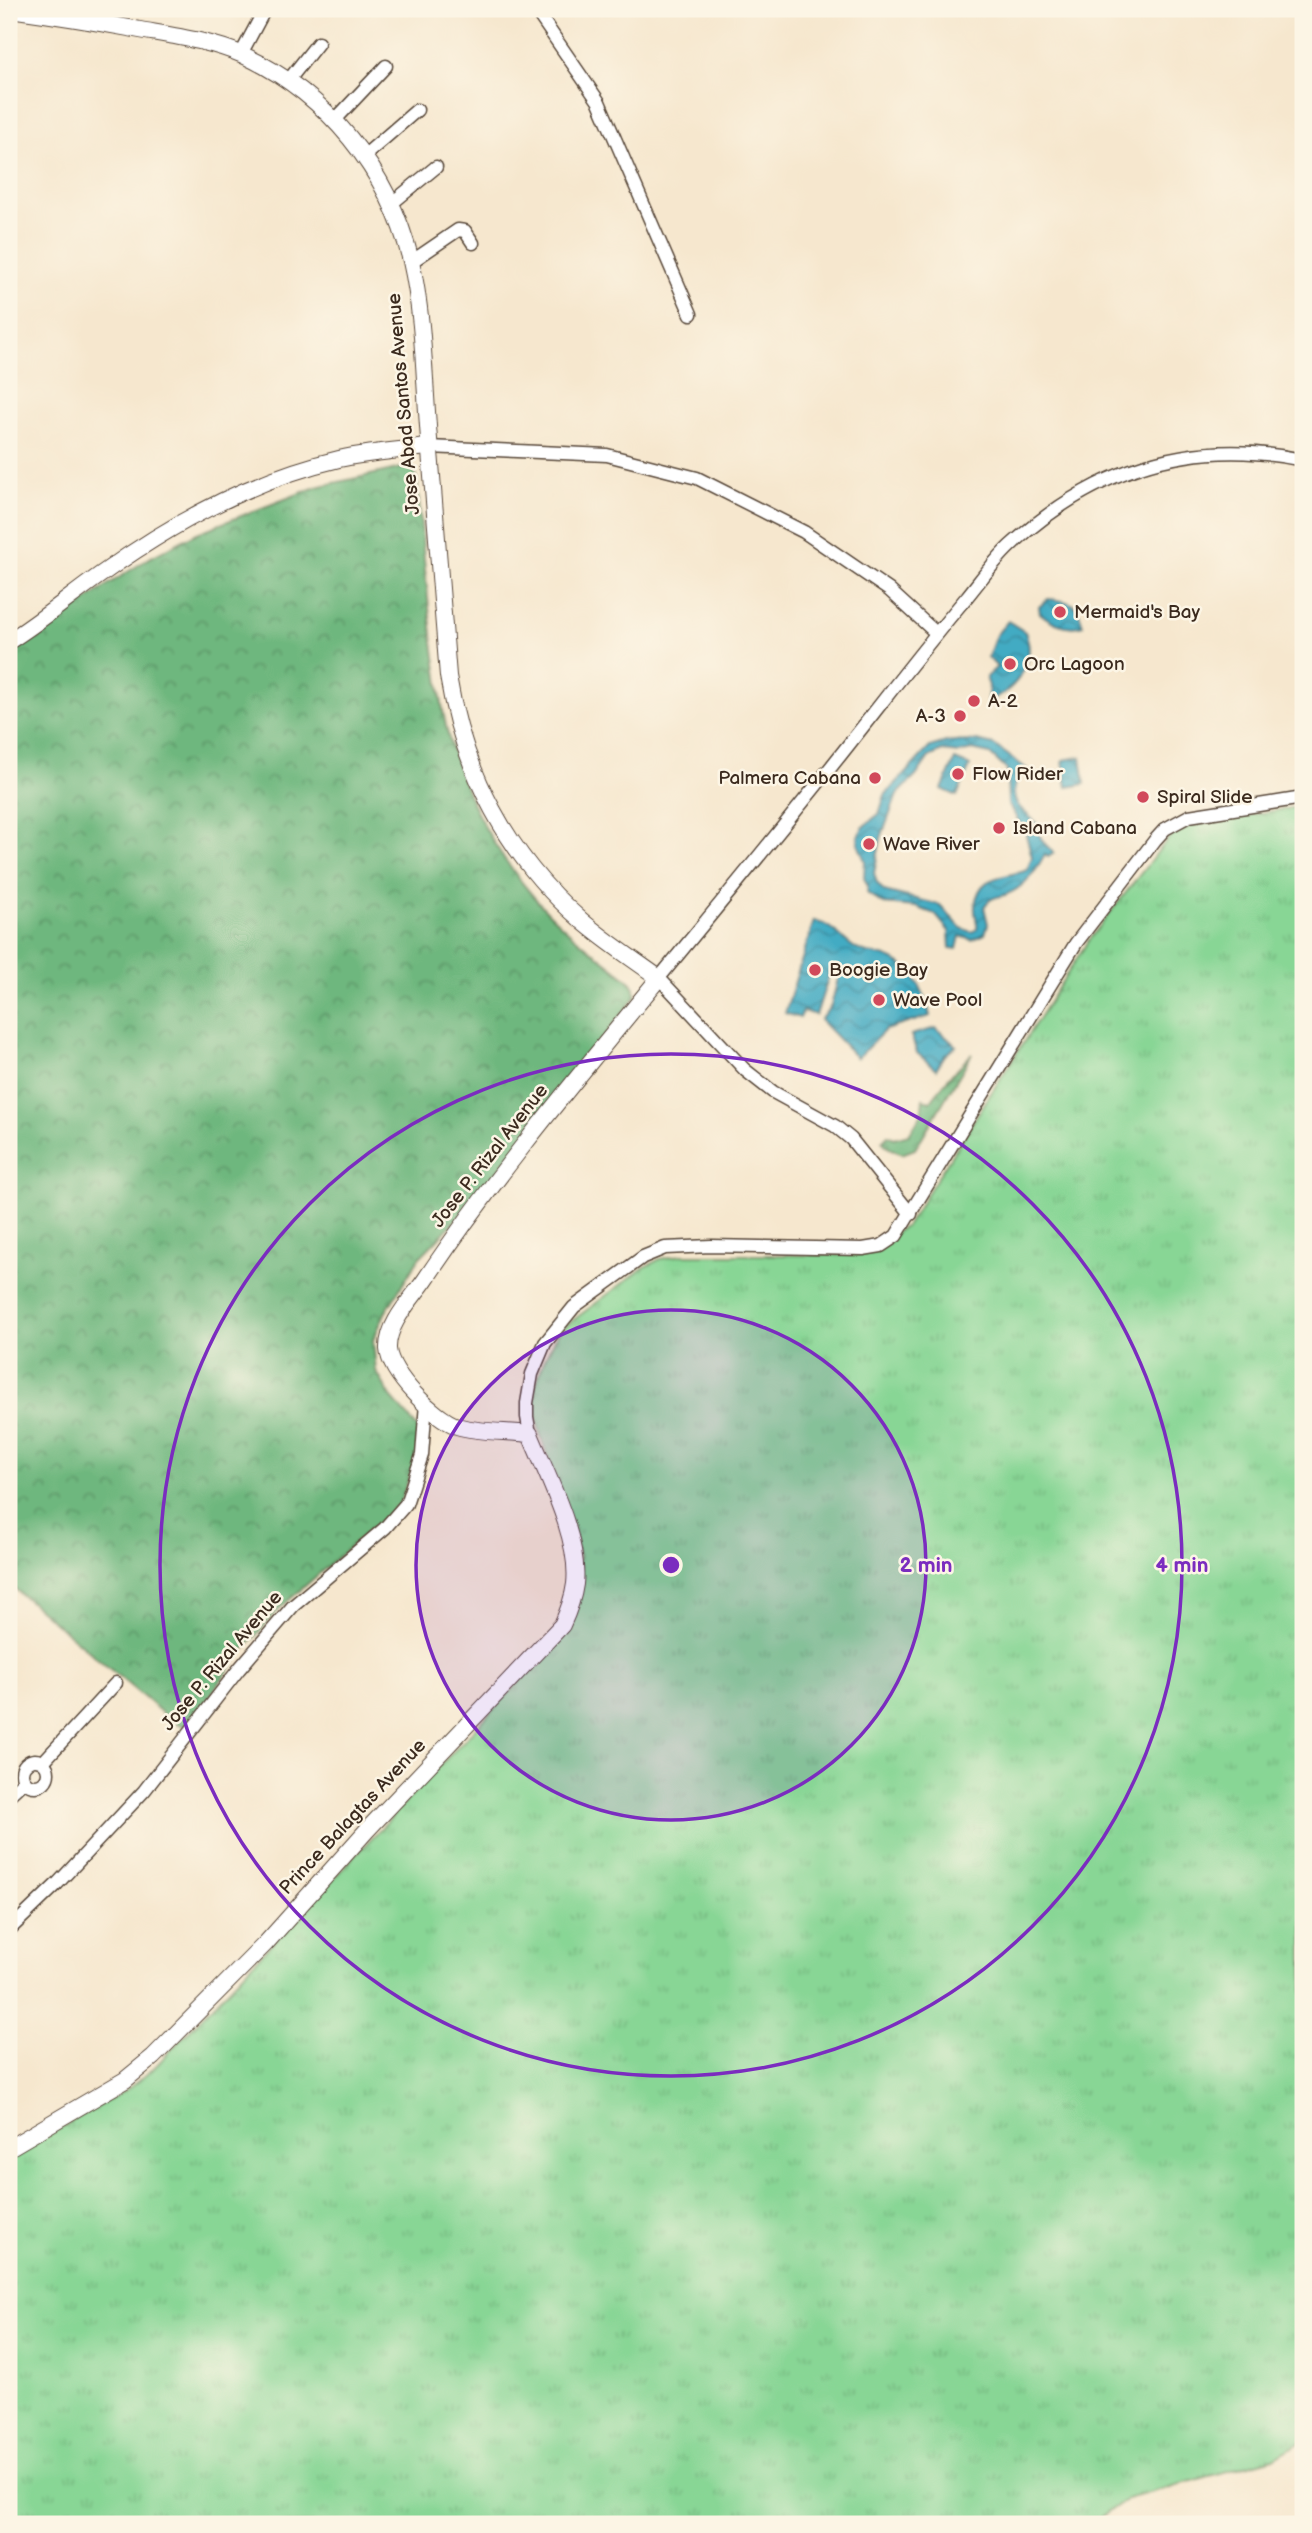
<svg xmlns="http://www.w3.org/2000/svg" width="1312" height="2533" font-family="'Balsamiq Sans',sans-serif">
  <style>
    .grass { fill: url(#grass-tufts); stroke: #62805a; stroke-width: 2 }
    .forest { fill: url(#forest-crowns); stroke: #54704e; stroke-width: 2 }
    .water { fill: url(#water-waves); stroke: #3f6a70; stroke-width: 2; fill-rule: evenodd }
    .lines { fill: none; stroke-linecap: round; stroke-linejoin: round }
    .minor-casing { stroke: #574638; stroke-width: 15 }
    .major-casing { stroke: #574638; stroke-width: 18 }
    .minor { stroke: #fff; stroke-width: 12 }
    .major { stroke: #fff; stroke-width: 16 }
    .ring { fill: none; stroke: #7b2cbf; stroke-width: 3.5 }
    .poi-dot { fill: #d1495b; stroke: #fcf5e5; stroke-width: 2.5 }
    .labels { text-anchor: middle; dominant-baseline: central; stroke-width: 5; stroke-linejoin: round; paint-order: stroke }
    .street-label { font-size: 19px; fill: #3b2a1e; stroke: #fcf5e5 }
    .poi-label { font-size: 19px; fill: #3b2a1e; stroke: #fcf5e5; text-anchor: start }
    .centre { fill: #7b2cbf; stroke: #fcf5e5; stroke-width: 3.5 }
    .ring-label { font-size: 21px; text-anchor: middle; font-weight: bold; fill: #7b2cbf; stroke: #fcf5e5; stroke-width: 5; stroke-linejoin: round; paint-order: stroke }
  </style>
  <defs>
    <pattern id="grass-tufts" width="24" height="20" patternUnits="userSpaceOnUse" patternTransform="scale(1.75)"><rect width="24" height="20" fill="#88d695"/><path d="M3 7l-1-3M5 7V3M7 7l1-3M15 17l-1-3M17 17v-4M19 17l1-3" fill="none" stroke="#76b880"/></pattern>
    <pattern id="forest-crowns" width="20" height="18" patternUnits="userSpaceOnUse" patternTransform="scale(1.75)"><rect width="20" height="18" fill="#6eb77e"/><path d="M2 6a3 3 0 1 1 6 0M12 15a3 3 0 1 1 6 0" fill="none" stroke="#5c9567"/></pattern>
    <pattern id="water-waves" width="16" height="10" patternUnits="userSpaceOnUse" patternTransform="scale(1.75)"><rect width="16" height="10" fill="#43abc3"/><path d="M0 5q4-4 8 0t8 0" fill="none" stroke="#398b9e"/></pattern>
  </defs>
  <rect width="100%" height="100%" fill="#fcf5e5"/>
  <filter id="ink" filterUnits="userSpaceOnUse"><feTurbulence type="fractalNoise" baseFrequency=".0143" numOctaves="2"/><feDisplacementMap in="SourceGraphic" scale="14" xChannelSelector="R" yChannelSelector="G"/><feConvolveMatrix kernelMatrix="1 2 1 2 8 2 1 2 1" color-interpolation-filters="sRGB"/></filter>
  <filter id="wash" filterUnits="userSpaceOnUse"><feTurbulence type="fractalNoise" baseFrequency=".00686" numOctaves="4" result="noise"/><feDisplacementMap in="SourceGraphic" scale="28" xChannelSelector="R" yChannelSelector="G"/><feGaussianBlur stdDeviation="1.57" result="paint"/><feColorMatrix in="noise" values="0 0 0 0 0 0 0 0 0 0 0 0 0 0 0 0 0 1.4 0 .05"/><feComposite in="paint" operator="in"/></filter>
  <g filter="url(#wash)">
    <rect width="100%" height="100%" fill="#f6e7ce"/>
    <polygon class="grass" points="1303,806 1303,2441 1274,2458 1127,2499 1091,2524 9,2524 9,2158 129,2088 152,2070 558,1641 579,1557 541,1437 535,1413 535,1387 545,1358 560,1330 643,1268 660,1259 681,1255 858,1255 907,1225 1088,941 1171,835 1195,824"/>
    <g class="forest">
      <path d="M406 467 413 469 417 480C423 544 427 607 437 670 441 700 445 730 455 759 471 809 499 856 533 896 561 929 596 954 629 980L634 988 636 996 474 1202 419 1258 385 1313 373 1340 376 1371 391 1397 418 1428V1452L400 1503 280 1608 240 1654 190 1724 182 1726 173 1722 9 1584V656L109 584 151 557 197 533 316 487Z"/>
      <polygon points="972,1054 915,1149 902,1154 889,1148 882,1141 888,1135 894,1138 909,1134 921,1115 923,1099 930,1102 949,1077"/>
    </g>
    <g class="water">
      <path d="M1048 599C1075 602 1076 602 1083 625 1068 630 1052 623 1040 613L1039 607Z"/>
      <path d="M1008 621 1025 632C1038 662 1015 691 987 702L989 686 986 677 997 667 988 657 996 635Z"/>
      <path d="M977 741 994 745 1027 769 1019 777 1016 775C1016 781 1014 787 1014 793 1014 810 1033 815 1040 829L1037 831 1043 842 1054 853 1048 857 1045 854C1038 869 1024 888 1007 894 997 898 990 896 984 907L988 924 985 934 972 940 960 936 957 949 950 948 949 931 935 914 916 907 883 904 867 893 868 886 864 878 865 861 859 846 858 836 864 826 879 814 885 795 930 747 946 742ZM972 750 990 754 1007 770 1008 804 1025 831 1032 857 1027 870C1004 879 979 872 975 906 974 914 978 921 977 929L972 932 961 928 940 905 884 891 877 883 874 873 881 838 897 795 916 776 929 757 942 751 959 753Z"/>
      <polygon points="1081,757 1085,784 1067,787 1063,760"/>
      <polygon points="955,760 970,766 957,796 942,789"/>
      <path d="M814 921C833 925 840 938 855 948 864 954 876 954 886 957 913 966 925 991 930 1016L885 1030 857 1058 820 1020 831 1006 840 971 837 966 831 969 816 1015 803 1011 800 1018 785 1013Z"/>
      <polygon points="936,1028 956,1046 945,1055 936,1069 917,1053 911,1035"/>
    </g>
  </g>
  <g filter="url(#ink)">
    <g class="lines">
      <defs>
        <g id="minor">
          <polyline points="535,9 599,102 691,314"/>
          <polyline points="241,54 265,9"/>
          <polyline points="288,81 318,43"/>
          <polyline points="335,120 386,66"/>
          <polyline points="364,156 417,110"/>
          <polyline points="391,204 436,167"/>
          <polyline points="411,262 458,230 465,231 473,243"/>
          <polyline points="429,447 607,455 697,478 804,532 889,590 936,633"/>
          <path d="M911 1214 851 1139 835 1126 773 1092 745 1070 659 978C723 900 787 823 850 743 888 695 926 645 966 598 980 581 994 561 1010 546 1094 469 1191 436 1303 460"/>
          <polyline points="530,1434 527,1417 527,1403 532,1374 545,1343 574,1307 643,1257 665,1248 711,1246 863,1249 881,1246 896,1236 1076,943 1155,840 1165,829 1189,816 1303,798"/>
          <circle cx="35" cy="1773" r="13"/>
          <polyline points="43,1762 116,1683"/>
          <polyline points="9,1795 24,1781"/>
          <polyline points="9,1930 57,1884 144,1791 239,1669 293,1606 385,1528 406,1504 422,1455 426,1403"/>
        </g>
        <g id="major">
          <path d="M9 641C41 621 69 597 100 575 171 524 253 479 339 459 369 452 399 450 429 447"/>
          <path d="M9 2148 125 2080 153 2057 266 1943 367 1830 562 1625C568 1612 573 1599 575 1584 580 1538 547 1476 530 1434 507 1431 480 1433 457 1426 434 1418 390 1374 388 1349 387 1324 411 1300 425 1280 496 1174 578 1077 659 978 633 959 605 941 581 920 508 857 463 771 448 676 442 597 435 518 429 439 424 380 424 318 411 261 389 170 327 94 243 55 211 41 174 36 140 30 97 22 53 15 10 9"/>
        </g>
      </defs>
      <use href="#minor" class="minor-casing"/>
      <use href="#major" class="major-casing"/>
      <use href="#minor" class="minor"/>
      <use href="#major" class="major"/>
    </g>
  </g>
  <circle cx="671" cy="1565" r="255" fill="#7b2cbf" fill-opacity=".12"/>
  <g class="ring">
    <circle cx="671" cy="1565" r="255"/>
    <circle cx="671" cy="1565" r="511"/>
  </g>
  <g class="poi-dot">
    <circle cx="1060" cy="612" r="7"/>
    <circle cx="1010" cy="664" r="7"/>
    <circle cx="974" cy="701" r="7"/>
    <circle cx="960" cy="716" r="7"/>
    <circle cx="958" cy="774" r="7"/>
    <circle cx="875" cy="778" r="7"/>
    <circle cx="1143" cy="797" r="7"/>
    <circle cx="999" cy="828" r="7"/>
    <circle cx="869" cy="844" r="7"/>
    <circle cx="815" cy="970" r="7"/>
    <circle cx="879" cy="1000" r="7"/>
  </g>
  <g class="labels">
    <g class="street-label">
      <text transform="translate(404 404) rotate(-95)">Jose Abad Santos Avenue</text>
      <text transform="translate(490 1156) rotate(-52)">Jose P. Rizal Avenue</text>
      <text transform="translate(222 1661) rotate(-50)">Jose P. Rizal Avenue</text>
      <text transform="translate(353 1817) rotate(-47)">Prince Balagtas Avenue</text>
    </g>
    <g class="poi-label">
      <text x="1074" y="612">Mermaid's Bay</text>
      <text x="1024" y="664">Orc Lagoon</text>
      <text x="988" y="701">A-2</text>
      <text x="946" y="716" text-anchor="end">A-3</text>
      <text x="972" y="774">Flow Rider</text>
      <text x="861" y="778" text-anchor="end">Palmera Cabana</text>
      <text x="1157" y="797">Spiral Slide</text>
      <text x="1013" y="828">Island Cabana</text>
      <text x="883" y="844">Wave River</text>
      <text x="829" y="970">Boogie Bay</text>
      <text x="893" y="1000">Wave Pool</text>
    </g>
  </g>
  <circle cx="671" cy="1565" r="10" class="centre"/>
  <g class="ring-label">
    <text x="926" y="1572">2 min</text>
    <text x="1182" y="1572">4 min</text>
  </g>
  <rect width="1312" height="2533" fill="none" stroke="#fcf5e5" stroke-width="35"/>
</svg>
